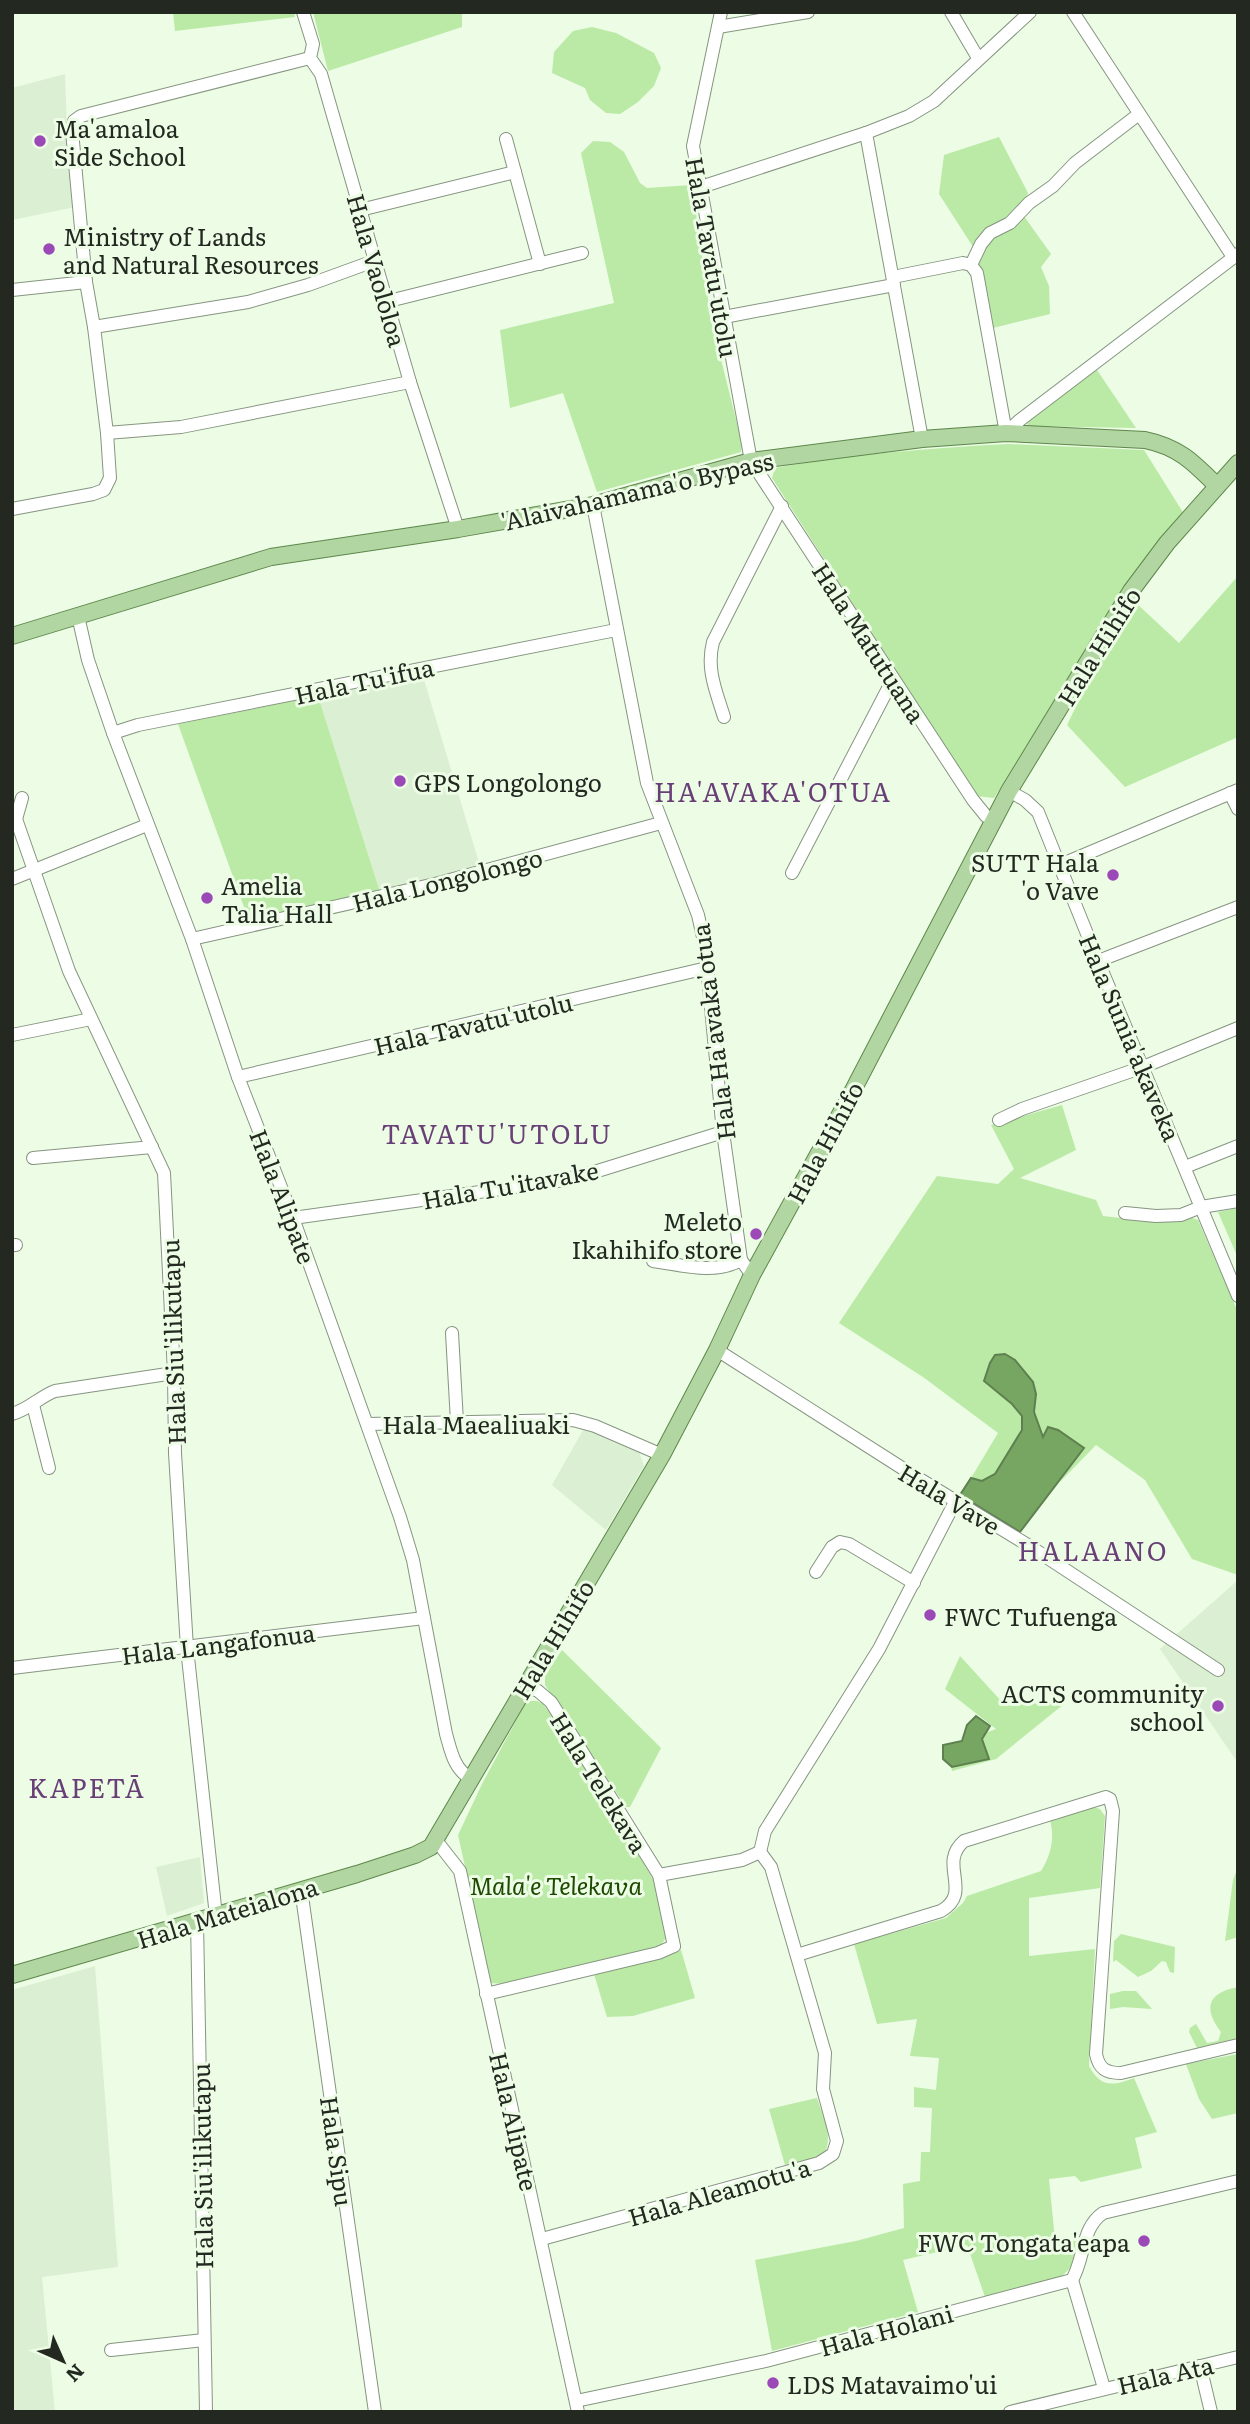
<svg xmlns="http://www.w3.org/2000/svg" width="1250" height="2424" font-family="Literata,serif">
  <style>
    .built { fill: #dbf0d3 }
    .green { fill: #baeaa6 }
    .water { fill: #77a663; stroke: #5e804f; stroke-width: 2 }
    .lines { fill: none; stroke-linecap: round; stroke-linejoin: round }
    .minor-casing { stroke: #869580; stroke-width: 14 }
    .major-casing { stroke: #5e874c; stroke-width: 18 }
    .minor { stroke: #fff; stroke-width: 12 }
    .major { stroke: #b1d6a1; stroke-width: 16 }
    .poi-dot { fill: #9c49b8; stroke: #ecfce5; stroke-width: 2.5 }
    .labels { text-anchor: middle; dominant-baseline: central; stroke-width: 6; stroke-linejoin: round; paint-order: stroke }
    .poi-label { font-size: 24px; fill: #232921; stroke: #ecfce5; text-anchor: start }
    .street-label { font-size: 24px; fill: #232921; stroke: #ecfce5 }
    .park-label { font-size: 24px; font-style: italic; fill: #1d4a00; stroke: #ecfce5 }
    .neighbourhood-label { font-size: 26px; letter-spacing: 2px; fill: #683f76; stroke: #ecfce5 }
  </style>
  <rect width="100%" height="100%" fill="#ecfce5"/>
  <g class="built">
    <polygon points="65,74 67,129 75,207 12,220 12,88"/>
    <polygon points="422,673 480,866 380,892 318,696"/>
    <polygon points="587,1423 639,1451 644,1466 606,1530 552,1485"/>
    <polygon points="1238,1580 1238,1763 1160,1649"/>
    <polygon points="200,1857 204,1903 167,1916 156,1867"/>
    <polygon points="95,1966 118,2267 42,2277 55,2412 12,2412 12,1990"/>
  </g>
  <g class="green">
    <polygon points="173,12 294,12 295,17 175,31"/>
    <polygon points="313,12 462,12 462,27 328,71"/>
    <polygon points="592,27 616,33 654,53 661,68 654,86 638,102 620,114 606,113 590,100 585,88 552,73 554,52 573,31"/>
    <polygon points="999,137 1028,193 1021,212 1051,254 1041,267 1049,286 1050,314 993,328 982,294 977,253 939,194 944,155"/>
    <polygon points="593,141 610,142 624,152 640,183 647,188 692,185 711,320 742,443 741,452 597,492 563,393 510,408 500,330 614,303 581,153"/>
    <polygon points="1095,367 1136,428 1028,426 1026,419"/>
    <path d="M1009 444 1144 450 1184 514 1155 545 1124 588 994 798 976 796 772 478 775 468C853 454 930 448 1009 444Z"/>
    <polygon points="1238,576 1238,737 1125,787 1067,725 1097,664 1136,603 1179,643"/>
    <polygon points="318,696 380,892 249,921 178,724"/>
    <polygon points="1062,1105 1076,1150 1020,1178 1096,1200 1103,1216 1147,1221 1190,1217 1198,1220 1238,1312 1238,1575 1192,1559 1145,1480 1096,1445 1059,1483 1083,1448 1058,1430 1049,1427 1043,1438 1034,1411 1036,1394 990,1363 985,1381 1012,1404 1022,1416 1022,1430 995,1474 982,1481 971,1478 998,1433 923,1377 839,1323 937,1176 998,1184 1014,1169 991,1125"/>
    <polygon points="1238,1208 1238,1258 1218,1212"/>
    <polygon points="562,1650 661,1748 630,1807 626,1807 545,1685 545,1675"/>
    <polygon points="960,1656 1003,1703 1064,1704 996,1759 952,1771 947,1747 996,1729 945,1689"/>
    <polygon points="530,1701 537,1701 543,1704 562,1728 624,1829 654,1881 666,1938 659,1948 504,1984 491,1983 458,1835 482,1784 525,1704"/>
    <path d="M1093 1807 1100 1809 1105 1816 1100 1888 1029 1898V1956L1095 1949 1089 2066C1101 2088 1113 2086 1134 2078L1157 2132 1135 2138 1142 2168 1081 2182 1075 2176 1049 2179 1055 2240 1078 2239 1071 2267 1059 2279 985 2297 967 2245 903 2260 918 2312 772 2351 755 2260 856 2241 904 2228 903 2184 920 2181 921 2152H930L932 2108 914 2107V2087L936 2090 939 2058 910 2056 917 2019 877 2024 854 1944 946 1918 963 1903 967 1896 1041 1871C1051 1855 1055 1838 1050 1820Z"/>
    <polygon points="1238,1867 1238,1937 1225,1941 1233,1880"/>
    <polygon points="1121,1934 1175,1947 1174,1973 1170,1972 1166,1962 1162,1961 1151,1971 1138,1977 1116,1960 1113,1962 1114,1941"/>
    <polygon points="681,1950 695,1998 633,2016 607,2017 594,1974"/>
    <path d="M1238 1987V2038L1197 2048 1189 2032 1190 2028 1196 2024 1207 2043 1218 2041 1221 2032C1203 2008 1207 1993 1238 1987Z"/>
    <polygon points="1123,1991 1136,1991 1152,2009 1123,2007 1110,2009 1110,1994"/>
    <polygon points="1238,2054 1238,2113 1212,2119 1199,2099 1186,2064"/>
    <path d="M817 2098C823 2117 833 2134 825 2153L814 2158 785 2165 769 2109Z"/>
  </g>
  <g class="water">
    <polygon points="1005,1354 1015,1360 1033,1382 1036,1394 1034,1412 1043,1437 1048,1427 1058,1430 1084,1448 1020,1532 960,1495 971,1478 982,1481 995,1474 1022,1430 1022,1416 1012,1404 984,1381 990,1363 995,1355"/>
    <polygon points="976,1716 990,1726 982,1739 989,1759 952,1767 943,1759 943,1745 962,1741 967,1725"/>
  </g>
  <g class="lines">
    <defs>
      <g id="minor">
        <polyline points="303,12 313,44 310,58 321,74 410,382 458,529"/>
        <polyline points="721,12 693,146 751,461 973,800 986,816 993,820"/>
        <polyline points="951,12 978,58"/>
        <polyline points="1073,12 1233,257"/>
        <polyline points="718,27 808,12"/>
        <polyline points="310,58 81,116 74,121 72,131 86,282 94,327 248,302 308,285 374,261"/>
        <polyline points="506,139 540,264"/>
        <polyline points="701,187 866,133"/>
        <polyline points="360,210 515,172"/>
        <polyline points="971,265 981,244 990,233 1010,223 1029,203 1053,186 1075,163 1139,114"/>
        <polyline points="893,277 963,263 971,265 977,273 1006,433 1020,420 1238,254"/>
        <polyline points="12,290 86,282"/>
        <polyline points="389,301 582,253"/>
        <polyline points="724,317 894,285"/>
        <polyline points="94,327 107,433 181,427 410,382"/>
        <polyline points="922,439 866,133 909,116 934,101 1030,12"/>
        <polyline points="593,505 647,783 698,915 705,946 723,1132 741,1260 752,1275"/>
        <polyline points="12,509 93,494 104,490 110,478 107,433"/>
        <path d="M78 616 88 660 113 733 192 939 238 1077 293 1218 400 1517 413 1560 446 1734C451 1751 454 1769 470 1778"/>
        <path d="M724 717C716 691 706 669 713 642L782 506"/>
        <polyline points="113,733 138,725 616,630"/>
        <polyline points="1009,791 1025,800 1038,812 1098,961 1238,1296"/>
        <polyline points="1230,793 1238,809"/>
        <polyline points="22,798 16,819 69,971 164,1173 174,1373 175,1453 187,1648 216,1916"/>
        <polyline points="1060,865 1238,790"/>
        <polyline points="792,873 893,679"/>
        <polyline points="12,879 147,825"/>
        <polyline points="192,939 435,884 661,823"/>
        <polyline points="1098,961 1238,907"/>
        <polyline points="12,1035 91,1019"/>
        <polyline points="238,1077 707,968"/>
        <polyline points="999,1120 1022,1109 1143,1067 1238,1028"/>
        <polyline points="33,1158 152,1147"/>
        <polyline points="1185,1167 1238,1146"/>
        <polyline points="1125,1213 1156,1216 1181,1215 1201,1207 1238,1201"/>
        <polyline points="293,1218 558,1181 591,1173 723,1132"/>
        <polyline points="12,1245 16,1245"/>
        <path d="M653 1261C682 1265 715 1275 741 1260"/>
        <polyline points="452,1333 457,1422"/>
        <polyline points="717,1350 913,1475 1031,1547 1218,1670"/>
        <polyline points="33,1405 49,1468"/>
        <path d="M12 1414C30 1409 39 1397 55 1391L174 1373"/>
        <polyline points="367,1424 573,1420 595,1426 662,1455"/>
        <polyline points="816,1572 832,1547 840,1542 849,1544 914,1583"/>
        <polyline points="12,1668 424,1618"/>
        <polyline points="435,1839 460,1871 578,2412"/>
        <polyline points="659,1875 742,1860 760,1852 765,1831 879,1649 956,1500"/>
        <polyline points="301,1889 375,2412"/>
        <polyline points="197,1921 206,2412"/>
        <path d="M797 1955 941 1911C974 1892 937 1864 964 1841L1106 1797 1110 1799 1113 1811 1096 2054C1099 2069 1106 2073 1121 2073L1238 2045"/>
        <polyline points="486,1994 658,1953 674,1946 659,1875 551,1702 538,1691 524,1685"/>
        <polyline points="542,2239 819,2163 833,2154 837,2141 823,2089 825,2053 771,1867 760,1852"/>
        <path d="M1072 2280C1085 2258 1081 2228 1103 2213L1238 2181"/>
        <polyline points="1072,2280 1104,2388"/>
        <polyline points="111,2350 204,2340"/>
        <polyline points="1200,2366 1211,2412"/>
        <polyline points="576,2401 766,2361 1072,2280"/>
        <polyline points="1010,2412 1238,2357"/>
      </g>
      <g id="major">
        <path d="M12 636 271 557 458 529 593 505 751 461 922 439 1006 433 1145 440C1179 447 1194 463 1217 486"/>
        <polyline points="12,1975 357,1874 415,1855 431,1847 662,1455 717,1350 752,1275 849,1098 1009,791 1131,591 1167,543 1238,463"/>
      </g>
    </defs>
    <use href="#minor" class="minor-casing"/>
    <use href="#major" class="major-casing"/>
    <use href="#minor" class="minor"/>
    <use href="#major" class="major"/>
  </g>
  <g class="poi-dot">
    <circle cx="40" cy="141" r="7"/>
    <circle cx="49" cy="249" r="7"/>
    <circle cx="400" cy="781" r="7"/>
    <circle cx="1113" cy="875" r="7"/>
    <circle cx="207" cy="898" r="7"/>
    <circle cx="756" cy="1234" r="7"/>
    <circle cx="930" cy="1615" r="7"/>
    <circle cx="1218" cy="1706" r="7"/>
    <circle cx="1144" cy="2241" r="7"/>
    <circle cx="773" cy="2383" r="7"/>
  </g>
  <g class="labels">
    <g class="poi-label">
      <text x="54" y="127">Ma'amaloa<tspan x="54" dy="28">Side School</tspan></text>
      <text x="63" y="235">Ministry of Lands<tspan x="63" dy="28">and Natural Resources</tspan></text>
      <text x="414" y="781">GPS Longolongo</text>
      <text x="1099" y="861" text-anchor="end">SUTT Hala<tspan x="1099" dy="28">'o Vave</tspan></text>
      <text x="221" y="884">Amelia<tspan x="221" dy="28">Talia Hall</tspan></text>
      <text x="742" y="1220" text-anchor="end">Meleto<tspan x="742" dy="28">Ikahihifo store</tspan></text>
      <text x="944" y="1615">FWC Tufuenga</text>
      <text x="1204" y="1692" text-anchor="end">ACTS community<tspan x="1204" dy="28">school</tspan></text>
      <text x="1130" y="2241" text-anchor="end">FWC Tongata'eapa</text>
      <text x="787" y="2383">LDS Matavaimo'ui</text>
    </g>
    <g class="street-label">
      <text transform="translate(713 257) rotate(80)">Hala Tavatu'utolu</text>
      <text transform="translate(378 270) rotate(74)">Hala Vaolōloa</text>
      <text transform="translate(637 490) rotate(-13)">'Alaivahamama'o Bypass</text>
      <text transform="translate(870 642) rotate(57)">Hala Matutuana</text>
      <text transform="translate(1098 646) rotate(-58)">Hala Hihifo</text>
      <text transform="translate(364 680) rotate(-12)">Hala Tu'ifua</text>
      <text transform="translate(447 879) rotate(-14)">Hala Longolongo</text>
      <text transform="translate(473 1023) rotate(-13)">Hala Tavatu'utolu</text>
      <text transform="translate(712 1032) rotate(-97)">Hala Ha'avaka'otua</text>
      <text transform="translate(1131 1037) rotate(67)">Hala Sunia'akaveka</text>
      <text transform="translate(824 1142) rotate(-62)">Hala Hihifo</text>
      <text transform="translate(510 1184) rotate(-10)">Hala Tu'itavake</text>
      <text transform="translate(284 1196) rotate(69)">Hala Alipate</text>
      <text transform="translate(172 1342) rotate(-92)">Hala Siu'ilikutapu</text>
      <text x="476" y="1423">Hala Maealiuaki</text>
      <text transform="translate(950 1498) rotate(31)">Hala Vave</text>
      <text transform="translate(552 1639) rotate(-59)">Hala Hihifo</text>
      <text transform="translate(218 1643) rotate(-7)">Hala Langafonua</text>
      <text transform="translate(600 1782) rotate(58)">Hala Telekava</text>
      <text transform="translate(227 1912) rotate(-17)">Hala Mateialona</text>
      <text transform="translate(515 2121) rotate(77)">Hala Alipate</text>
      <text transform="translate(338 2151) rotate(82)">Hala Sipu</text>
      <text transform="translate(201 2166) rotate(-91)">Hala Siu'ilikutapu</text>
      <text transform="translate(719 2191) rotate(-16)">Hala Aleamotu'a</text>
      <text transform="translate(886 2329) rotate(-15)">Hala Holani</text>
      <text transform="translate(1165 2374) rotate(-13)">Hala Ata</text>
    </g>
    <g class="park-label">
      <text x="556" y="1884">Mala'e Telekava</text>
    </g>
    <g class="neighbourhood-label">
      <text x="773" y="790">HA'AVAKA'OTUA</text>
      <text x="497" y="1132">TAVATU'UTOLU</text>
      <text x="1093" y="1549">HALAANO</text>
      <text x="87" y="1786">KAPETĀ</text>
    </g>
  </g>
  <rect width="1250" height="2424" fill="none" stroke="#232921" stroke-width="28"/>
  <g transform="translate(63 2361) rotate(135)" stroke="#ecfce5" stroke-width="5" paint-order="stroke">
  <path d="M0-5L12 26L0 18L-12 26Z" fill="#232921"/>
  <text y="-10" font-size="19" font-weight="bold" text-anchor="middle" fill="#232921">N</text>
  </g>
</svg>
